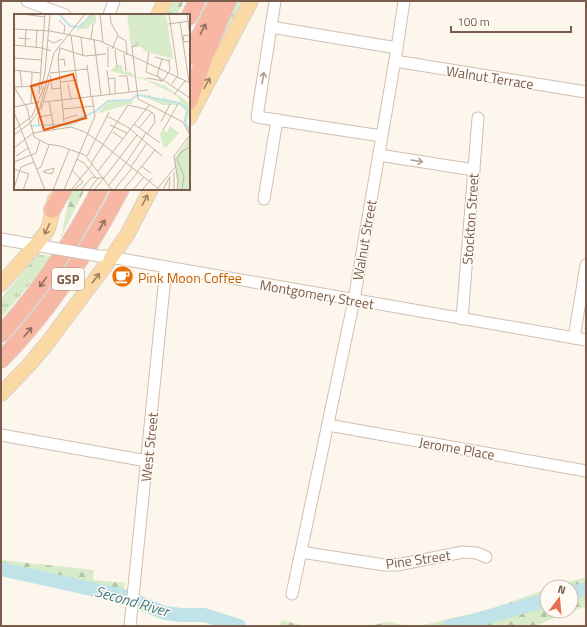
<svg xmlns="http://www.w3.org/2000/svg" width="587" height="627" font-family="'Titillium Web',sans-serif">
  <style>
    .grass { fill: url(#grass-tufts) }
    .forest { fill: url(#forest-firs) }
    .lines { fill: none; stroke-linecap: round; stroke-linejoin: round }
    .river { stroke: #bfe3e8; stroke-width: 14 }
    .minor-casing { stroke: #d1beb0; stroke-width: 13 }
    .major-casing { stroke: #dad1cd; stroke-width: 16 }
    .highway-casing { stroke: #dad1cd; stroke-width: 18 }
    .minor { stroke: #fff; stroke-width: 11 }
    .major { stroke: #fbd9a5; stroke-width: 14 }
    .highway { stroke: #f7b7a3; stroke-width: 16 }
    .minor-bridge-casing { stroke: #d1beb0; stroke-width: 13; stroke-linecap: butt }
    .minor-bridge { stroke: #fff; stroke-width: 11 }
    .oneway { stroke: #936e5e }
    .oneway2 { stroke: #af9d94 }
    .oneway3 { stroke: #a18267 }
    .labels { text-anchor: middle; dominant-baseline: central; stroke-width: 3; stroke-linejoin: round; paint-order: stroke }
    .shield { fill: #fffaf3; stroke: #a28b7f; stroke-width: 1 }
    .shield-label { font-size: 13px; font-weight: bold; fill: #7a5c4d }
    .street-label { font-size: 14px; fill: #7a5c4d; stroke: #fffaf3 }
    .food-label { font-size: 14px; fill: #c56008; stroke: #fffaf3; text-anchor: start }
    .water-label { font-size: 15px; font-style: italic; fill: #437c86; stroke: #fffaf3 }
    .inset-river { fill: none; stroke: #bfe3e8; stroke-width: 2 }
    .inset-road { fill: none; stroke: #c5b3a7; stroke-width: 1 }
    .view { fill: #e8590c; fill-opacity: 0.15; stroke: #e8590c; stroke-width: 2 }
    .inset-edge { fill: none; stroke: #7a5c4d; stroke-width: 2 }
  </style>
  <defs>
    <pattern id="grass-tufts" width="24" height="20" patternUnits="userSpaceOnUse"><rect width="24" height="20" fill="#d8ecc9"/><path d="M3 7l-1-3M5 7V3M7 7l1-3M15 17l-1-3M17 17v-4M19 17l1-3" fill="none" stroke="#b4c2a5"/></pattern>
    <pattern id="forest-firs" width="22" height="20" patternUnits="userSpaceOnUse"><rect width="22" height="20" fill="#d8ecc9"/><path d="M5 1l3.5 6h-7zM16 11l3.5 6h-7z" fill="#b4c2a5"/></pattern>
  </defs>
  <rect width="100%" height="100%" fill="#fdf6ec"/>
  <g class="grass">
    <polygon points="237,1 243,1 208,69"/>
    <polygon points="38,254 53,257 1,318 1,298"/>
  </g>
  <g class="forest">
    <polygon points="174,1 184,1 177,15 167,15"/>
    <polygon points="73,189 85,189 61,237 70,195"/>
    <polygon points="1,560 94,570 93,580 125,583 123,596 52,581 1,576"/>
    <polygon points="586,577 586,607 574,610 535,626 419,626 487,610 547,589 547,611 571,611 571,587 552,587"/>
    <polygon points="282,620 304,626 279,626"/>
    <polygon points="388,622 407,626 367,626"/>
  </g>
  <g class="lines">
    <g class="river">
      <polyline points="1,569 123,596 165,613 182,615 204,615 239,626"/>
      <polyline points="571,593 586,589"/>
      <polyline points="450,626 469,622 547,600"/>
    </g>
    <defs>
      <g id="minor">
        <polyline points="27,1 65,15"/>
        <polyline points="275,1 257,117 381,136"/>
        <polyline points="109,15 114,1"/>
        <polyline points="271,27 397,48"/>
        <polyline points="395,61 586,92"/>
        <polyline points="379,155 474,170"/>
        <polyline points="264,199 277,120"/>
        <polyline points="1,239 52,248"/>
        <polyline points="104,256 586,340"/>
        <polyline points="462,319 478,118"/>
        <polyline points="574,338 586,265"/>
        <polyline points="328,425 586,471"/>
        <polyline points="1,435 147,461"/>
        <polyline points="301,552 384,565 397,565 463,552 477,553 486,557"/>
        <polyline points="292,594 354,300 397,48 404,1"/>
        <polyline points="130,626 166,267"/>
      </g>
      <g id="major">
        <polyline points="158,15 165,1"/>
        <polyline points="189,118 251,1"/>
        <polyline points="1,284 36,245 47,231 50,222 55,199"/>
        <polyline points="1,394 29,365 45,346 111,258 127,235 151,189"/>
      </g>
      <g id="highway">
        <polyline points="189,17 197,1"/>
        <polyline points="189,57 217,2"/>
        <polyline points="189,102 205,56 228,1"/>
        <polyline points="52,210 64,189"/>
        <path d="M1 334C41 290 73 241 100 189"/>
        <path d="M1 360C51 309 88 252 121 189"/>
      </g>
    </defs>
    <use href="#minor" class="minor-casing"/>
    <use href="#major" class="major-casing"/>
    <use href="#highway" class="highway-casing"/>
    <use href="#minor" class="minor"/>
    <use href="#major" class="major"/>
    <use href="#highway" class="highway"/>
    <defs>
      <polyline id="minor-bridge" points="52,248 99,256"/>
    </defs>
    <use href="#minor-bridge" class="minor-bridge-casing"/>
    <use href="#minor-bridge" class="minor-bridge"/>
  </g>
  <defs><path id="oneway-shaft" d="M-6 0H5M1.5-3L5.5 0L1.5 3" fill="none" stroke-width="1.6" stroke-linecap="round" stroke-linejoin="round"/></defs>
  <g class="oneway">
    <use href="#oneway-shaft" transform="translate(203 29) rotate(-63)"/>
    <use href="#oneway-shaft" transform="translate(102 225) rotate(-61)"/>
    <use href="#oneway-shaft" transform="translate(43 282) rotate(126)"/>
    <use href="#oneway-shaft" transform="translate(28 332) rotate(-49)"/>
  </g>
  <g class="oneway2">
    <use href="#oneway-shaft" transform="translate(263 78) rotate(-81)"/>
    <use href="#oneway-shaft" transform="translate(417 161) rotate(9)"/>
  </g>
  <g class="oneway3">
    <use href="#oneway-shaft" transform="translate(207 83) rotate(-62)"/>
    <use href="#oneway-shaft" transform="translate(145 200) rotate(-62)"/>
    <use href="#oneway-shaft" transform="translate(47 229) rotate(116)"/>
    <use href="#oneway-shaft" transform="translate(96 278) rotate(-53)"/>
  </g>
  <defs>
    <symbol id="cafe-disc" viewBox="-11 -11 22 22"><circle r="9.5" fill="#e8710a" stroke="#fffaf3"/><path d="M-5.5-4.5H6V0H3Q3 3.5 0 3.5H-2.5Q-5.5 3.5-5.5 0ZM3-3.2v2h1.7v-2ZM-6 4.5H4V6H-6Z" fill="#fff"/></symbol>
  </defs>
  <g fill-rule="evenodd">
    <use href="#cafe-disc" x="110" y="264" width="25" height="25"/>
  </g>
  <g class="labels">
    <rect class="shield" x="52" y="268" width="32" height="22" rx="3"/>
    <g class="shield-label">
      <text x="68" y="279">GSP</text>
    </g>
    <g class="street-label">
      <text transform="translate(490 77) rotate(9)">Walnut Terrace</text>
      <text transform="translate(470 219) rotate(-86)">Stockton Street</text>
      <text transform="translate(364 240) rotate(-80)">Walnut Street</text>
      <text transform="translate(317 294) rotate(10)">Montgomery Street</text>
      <text transform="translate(149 447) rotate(-84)">West Street</text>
      <text transform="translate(457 448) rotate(10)">Jerome Place</text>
      <text transform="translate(418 559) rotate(-8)">Pine Street</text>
    </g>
    <g class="food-label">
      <text x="138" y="277">Pink Moon Coffee</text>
    </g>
    <g class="water-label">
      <text transform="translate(132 601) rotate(16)">Second River</text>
    </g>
  </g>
  <g transform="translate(14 14)">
    <rect width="176" height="176" fill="#fdf6ec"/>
    <path d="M113 0H152L159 45 131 37 127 33H117ZM156 112 165 119 152 134 148 130 146 120 148 116 153 118Z" fill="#d8ecc9"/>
    <path d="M76 0H82V9L76 11 74 15H66L61 20ZM103 51H108L109 58 115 57 122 63 133 64 132 66 150 71 174 88 176 97 172 108 176 119 170 107 172 97 166 91H149L124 80 135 82 134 77 137 83 149 86 150 82 152 85 169 90 162 81 131 66 96 57ZM80 97 62 110 50 113V110Z" fill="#d8ecc9"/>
    <path d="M96 87H119V89L82 100ZM176 123V176H164L160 145Z" fill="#d8ecc9"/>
    <path class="inset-river" d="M45 0 56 12 65 13 79 0M124 81 166 89 173 96 171 107 176 119M16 112 55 110 82 97 94 87 117 86 123 81"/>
    <path class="inset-road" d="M8 0 31 3M86 0 89 28M96 0 97 9 104 21 98 35M155 0 164 61 158 70M162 0H175M173 0 175 16M45 6 51 12 50 19M166 8 175 68M154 10 176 7M0 15 36 17 86 27 176 69M57 21 65 84M176 21 169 22 170 28 176 27M104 22 112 27 113 41M67 23 69 42M4 24 16 25M77 25 79 10M34 26 40 29 48 25M80 26 87 81M124 28 123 31 118 33 124 85 169 108 176 121M0 31 28 34 37 37M11 32 12 15M22 33 23 16M101 36 103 53M135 38 132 58 145 63 147 68M110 40 112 57M141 43 155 47M0 44 28 46M148 45 143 62 176 84M44 46 50 45 51 52M73 51 77 83M94 53V33M0 56 26 59M93 56 96 80M6 57 8 72M36 59 74 55M36 61 38 75 47 74M105 62H113L115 78M133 64 149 67 156 56 155 45M94 65 101 64V80M47 68 63 66M54 70 57 85M0 73 25 72M0 73 13 94 20 123 33 130 46 132 71 141 98 176M27 75 31 58 36 0M25 80 31 0M160 81 171 67M25 85 30 73M35 87 40 115M30 88 134 76M17 89 18 58M0 93 25 88M49 95 80 92M132 95 140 100 141 108 133 120M27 96 35 68M0 98 31 176M93 102 117 115M50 105 63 101M50 108 44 45 46 34 71 42 92 40M147 108 156 90M120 110 146 129M25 111 24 103 37 101M96 111 113 119M125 114 138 98M116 115 148 142M0 116 18 102 25 86M149 116 164 90M99 118 109 125M0 121 16 109 25 97 40 39 71 0M0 134 19 119 57 113 71 118 90 131 146 176M2 142 14 134M73 142 95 98M63 145 70 149 82 164M0 148 22 139 26 126M78 148 114 91 131 95M112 149 132 119M127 152 137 159M117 153 133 129M40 154 38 160 29 158 30 157ZM0 155 15 160 9 176M23 155 27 153 35 131M58 156 69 168M84 157 135 91M123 158 141 136M82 164H90L123 121M95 171 112 149M0 174 7 153 20 148M144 174 161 153M39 176 55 136M50 176 81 102 78 83M57 176 79 149M60 176 69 168M67 176 77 164 82 163M75 176 84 164M80 176 90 164M100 176 118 154M109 176 124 158M119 176 130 163M128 176 138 164M149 176 155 164M155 176 156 162M160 176V158M163 176 164 167 160 142 176 121M168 176 170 162 163 145 167 138 176 133"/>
    <path class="view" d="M59 60 72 104 30 116 17 72Z"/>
    <rect width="176" height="176" class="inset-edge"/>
  </g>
  <rect width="587" height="627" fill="none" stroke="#7a5c4d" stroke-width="4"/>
  <g transform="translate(559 599) rotate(16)"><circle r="19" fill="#fffaf3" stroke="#cabbb1"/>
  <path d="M0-3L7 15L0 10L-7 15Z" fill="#e76f51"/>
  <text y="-6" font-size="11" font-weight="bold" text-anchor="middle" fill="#7a5c4d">N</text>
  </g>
  <path d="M451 26v6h120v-6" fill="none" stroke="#7a5c4d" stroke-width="2"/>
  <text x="457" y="26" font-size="12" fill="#7a5c4d" stroke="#fffaf3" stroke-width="3" paint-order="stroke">100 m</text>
</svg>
